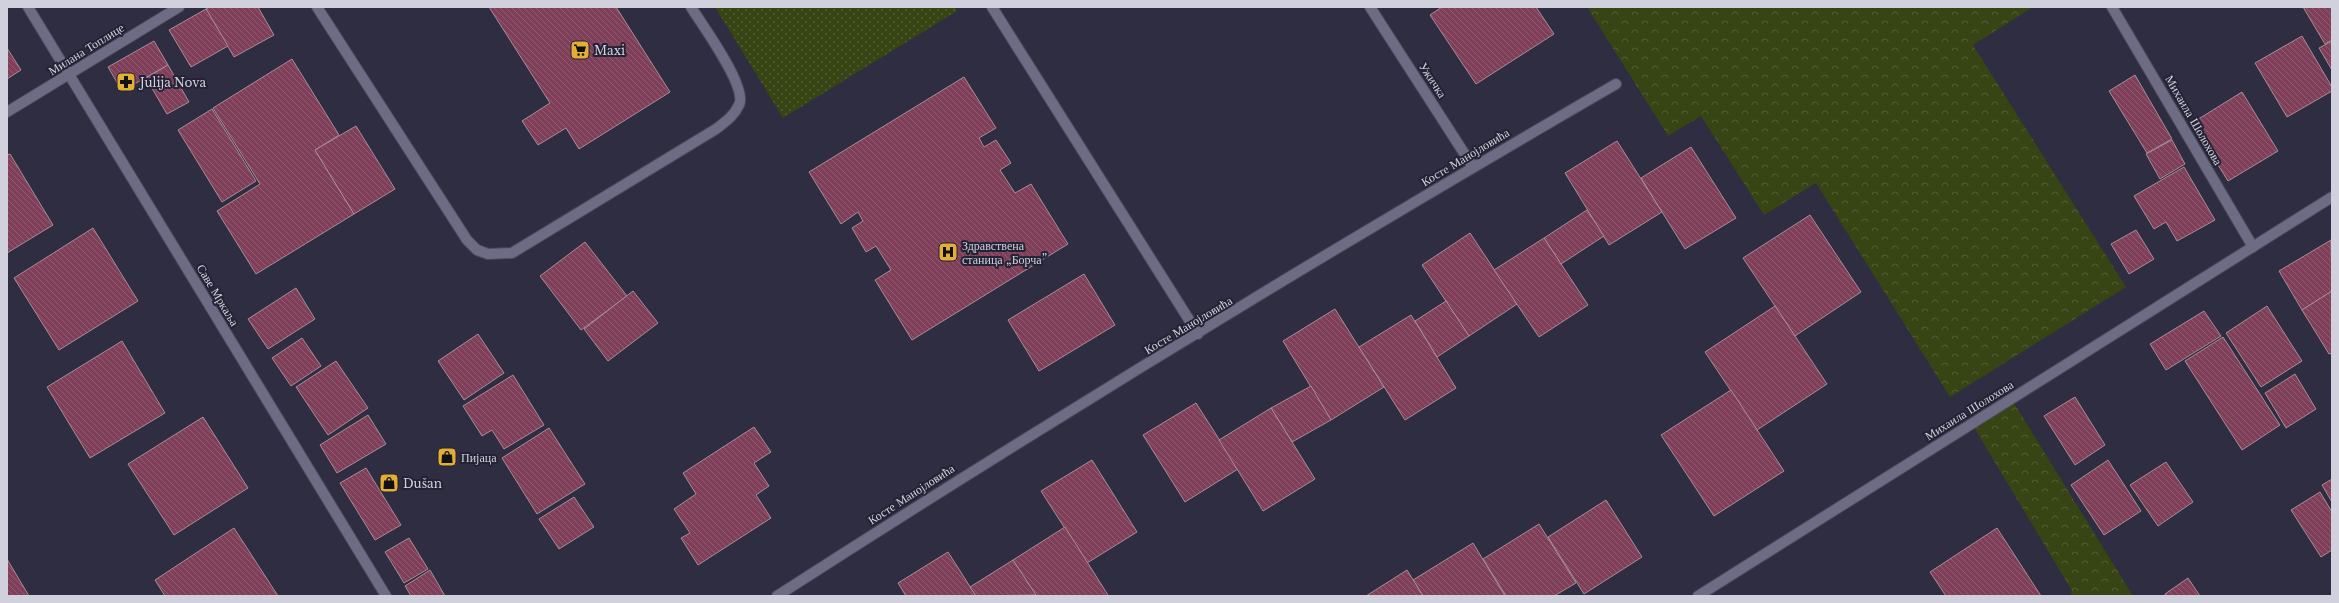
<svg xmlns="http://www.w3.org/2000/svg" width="2339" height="603" font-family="'Libre Baskerville',serif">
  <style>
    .grass { fill: url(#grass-dots) }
    .park { fill: url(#park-crowns) }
    .building { fill: url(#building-back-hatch); stroke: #a88c95 }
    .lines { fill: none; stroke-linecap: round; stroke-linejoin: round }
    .lane-casing { stroke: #4a4a5a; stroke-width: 12 }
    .street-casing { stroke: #4a4a5a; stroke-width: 12 }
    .lane { stroke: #6d6c84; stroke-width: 10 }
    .street { stroke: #6d6c84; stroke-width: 10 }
    .labels { text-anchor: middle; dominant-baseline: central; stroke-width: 4; stroke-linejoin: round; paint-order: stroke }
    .street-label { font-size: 12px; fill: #d1d1de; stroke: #242336 }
    .poi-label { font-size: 12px; fill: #d1d1de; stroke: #242336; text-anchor: start }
  </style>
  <defs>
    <pattern id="grass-dots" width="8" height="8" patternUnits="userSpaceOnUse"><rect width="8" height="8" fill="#374413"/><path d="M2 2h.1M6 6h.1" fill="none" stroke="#535e35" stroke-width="1.8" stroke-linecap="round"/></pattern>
    <pattern id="park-crowns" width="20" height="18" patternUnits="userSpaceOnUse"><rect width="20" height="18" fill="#374413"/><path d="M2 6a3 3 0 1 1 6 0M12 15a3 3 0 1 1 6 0" fill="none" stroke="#535e35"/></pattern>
    <pattern id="building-back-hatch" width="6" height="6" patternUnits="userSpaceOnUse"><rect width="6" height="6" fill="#7f3f59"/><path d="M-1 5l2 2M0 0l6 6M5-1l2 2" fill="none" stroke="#905a70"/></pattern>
  </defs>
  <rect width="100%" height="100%" fill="#2e2d41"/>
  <polygon class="grass" points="715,7 955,7 957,11 783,118"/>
  <g class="park">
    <polygon points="1587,7 2033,7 1973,45 2126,287 1950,397 1816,183 1764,215 1701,116 1668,136"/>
    <polygon points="2011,399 2022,416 2133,596 2070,596 2072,591 1972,424"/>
  </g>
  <g class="building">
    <polygon points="209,7 258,7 274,35 234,57 206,9"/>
    <polygon points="489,7 616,7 670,92 579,149 566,128 538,145 522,121 550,103"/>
    <polygon points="1442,7 1536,7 1554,34 1476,84 1430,15"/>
    <polygon points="2303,7 2332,7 2332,40 2325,44"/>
    <polygon points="206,9 228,46 191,67 169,30"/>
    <polygon points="2302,36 2332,87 2332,91 2287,117 2255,63"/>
    <polygon points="154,41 168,65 122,91 108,67"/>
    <polygon points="2332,41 2332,70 2319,48"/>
    <polygon points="7,48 21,70 7,79"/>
    <polygon points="292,59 339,135 315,150 354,214 256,274 217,211 260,184 213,108"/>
    <polygon points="168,65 189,102 167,114 146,78"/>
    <polygon points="2135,75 2172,139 2147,153 2109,91"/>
    <polygon points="964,77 996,128 979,138 984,147 996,140 1011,163 1000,170 1015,193 1031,184 1068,244 912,340 875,280 891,270 876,246 866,252 852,228 863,221 858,212 841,224 809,172"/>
    <polygon points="2242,92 2278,151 2228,181 2192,123"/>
    <polygon points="212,109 256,181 222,202 178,130"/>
    <polygon points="356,126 395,189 354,214 315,150"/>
    <polygon points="2172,140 2185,164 2160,179 2146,154"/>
    <polygon points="1617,141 1662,212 1609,245 1565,173"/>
    <polygon points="1691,147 1736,218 1685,249 1641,178"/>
    <polygon points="10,154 53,225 7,253 7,155"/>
    <polygon points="2184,167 2215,220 2177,241 2166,222 2154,229 2134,196"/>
    <polygon points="1587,210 1604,236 1561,264 1544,238"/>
    <polygon points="1810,215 1861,292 1795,336 1743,258"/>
    <polygon points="93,228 138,301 59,350 14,278"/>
    <polygon points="2136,230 2154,259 2129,274 2111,244"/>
    <polygon points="1470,233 1517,304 1469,336 1422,265"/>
    <polygon points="1544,238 1588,305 1539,337 1494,270"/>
    <polygon points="2331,240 2332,291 2302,310 2279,271"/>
    <polygon points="585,242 627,296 581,330 540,276"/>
    <polygon points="1084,274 1115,325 1039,371 1008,320"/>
    <polygon points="296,288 315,319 268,349 248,319"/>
    <polygon points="633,291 658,323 608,361 584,329"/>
    <polygon points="2332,291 2332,353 2329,354 2302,310"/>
    <polygon points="1446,301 1469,336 1437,357 1415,321"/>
    <polygon points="1775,306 1827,384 1757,430 1705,352"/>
    <polygon points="2267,306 2302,361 2261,387 2226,333"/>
    <polygon points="1335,309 1384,387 1331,420 1283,341"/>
    <polygon points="2204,311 2221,336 2166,370 2150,344"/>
    <polygon points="1411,315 1456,388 1405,420 1359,347"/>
    <polygon points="478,334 504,373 464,400 438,361"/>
    <polygon points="2223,337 2280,425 2242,450 2185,361"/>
    <polygon points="302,338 321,366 291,386 272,358"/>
    <polygon points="122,341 165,413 90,458 47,387"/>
    <polygon points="336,361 368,408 328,435 296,387"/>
    <polygon points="2295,374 2316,409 2286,428 2265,393"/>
    <polygon points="513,375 544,425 504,449 492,430 482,436 463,406"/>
    <polygon points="1311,386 1331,420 1292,442 1271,408"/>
    <polygon points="1731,390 1784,471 1714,516 1661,435"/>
    <polygon points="2075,397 2105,445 2075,465 2044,416"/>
    <polygon points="1196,403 1238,469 1185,502 1143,435"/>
    <polygon points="1271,408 1315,479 1263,511 1219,440"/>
    <polygon points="368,415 386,444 337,473 320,445"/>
    <polygon points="203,417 248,488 174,535 128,464"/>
    <polygon points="754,427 771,452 754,463 769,486 756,495 771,518 698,565 681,538 690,533 674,509 696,494 683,473"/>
    <polygon points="549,428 585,484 537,514 502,458"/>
    <polygon points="1092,460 1137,532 1087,563 1041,491"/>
    <polygon points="2108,460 2141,511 2104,535 2071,485"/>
    <polygon points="2166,462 2193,502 2158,526 2130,485"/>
    <polygon points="366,468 401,525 375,540 340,483"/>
    <polygon points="2332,479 2332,502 2322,485"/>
    <polygon points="2320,492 2332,512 2332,550 2321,557 2291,510"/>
    <polygon points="574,497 594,527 559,549 539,519"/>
    <polygon points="1606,500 1642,557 1584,594 1548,537"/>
    <polygon points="1539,524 1576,583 1554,596 1506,596 1483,559"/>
    <polygon points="1065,527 1108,595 1107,596 1036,596 1013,560"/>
    <polygon points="234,528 278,596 165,596 155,580"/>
    <polygon points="1997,528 2041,596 1946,596 1930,572"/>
    <polygon points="409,538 428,569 404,583 385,552"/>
    <polygon points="1473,543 1505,596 1423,596 1413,580"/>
    <polygon points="948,552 976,596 906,596 898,583"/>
    <polygon points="7,559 29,596 7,596"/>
    <polygon points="1013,560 1036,595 976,596 970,587"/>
    <polygon points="430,570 445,596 411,596 405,586"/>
    <polygon points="1407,570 1423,596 1366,596"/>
    <polygon points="2188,578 2200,596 2166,596 2165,594"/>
  </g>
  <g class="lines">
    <defs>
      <g id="lane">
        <path d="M317 7 467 240 477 250 488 254 512 253 716 129C725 122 734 116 739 105 748 87 702 25 691 7"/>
        <polyline points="992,7 1198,334"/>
      </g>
      <g id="street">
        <polyline points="28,7 386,596"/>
        <polyline points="1370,7 1473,167"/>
        <polyline points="2112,7 2253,247"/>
        <polyline points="7,112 179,7"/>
        <path d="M777 596C1052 419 1333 248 1616 84"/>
        <polyline points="1698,596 2332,197"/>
      </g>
    </defs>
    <use href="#lane" class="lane-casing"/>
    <use href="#street" class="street-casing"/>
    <use href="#lane" class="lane"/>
    <use href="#street" class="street"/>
  </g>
  <defs>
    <symbol id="supermarket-square" viewBox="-11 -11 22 22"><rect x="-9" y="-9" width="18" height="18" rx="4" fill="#e2af34" stroke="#242336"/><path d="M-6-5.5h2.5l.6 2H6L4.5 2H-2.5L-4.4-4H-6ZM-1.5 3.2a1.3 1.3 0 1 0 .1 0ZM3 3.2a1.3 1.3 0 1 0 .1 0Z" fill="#111"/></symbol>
    <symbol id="pharmacy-square" viewBox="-11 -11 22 22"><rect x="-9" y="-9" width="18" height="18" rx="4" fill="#e2af34" stroke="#242336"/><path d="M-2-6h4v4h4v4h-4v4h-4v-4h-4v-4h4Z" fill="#111"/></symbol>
    <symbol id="hospital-square" viewBox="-11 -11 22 22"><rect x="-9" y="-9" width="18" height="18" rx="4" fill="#e2af34" stroke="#242336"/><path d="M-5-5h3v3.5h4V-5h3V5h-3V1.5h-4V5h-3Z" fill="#111"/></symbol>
    <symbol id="shop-square" viewBox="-11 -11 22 22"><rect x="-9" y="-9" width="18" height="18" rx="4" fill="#e2af34" stroke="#242336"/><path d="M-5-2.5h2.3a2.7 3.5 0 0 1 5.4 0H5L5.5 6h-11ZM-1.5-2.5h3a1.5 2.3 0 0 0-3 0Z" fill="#111"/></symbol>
  </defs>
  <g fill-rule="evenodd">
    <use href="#supermarket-square" x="569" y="39" width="22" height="22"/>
    <use href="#pharmacy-square" x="115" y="71" width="22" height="22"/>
    <use href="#hospital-square" x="937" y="241" width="22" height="22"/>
    <use href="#shop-square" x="436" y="446" width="22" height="22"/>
    <use href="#shop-square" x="378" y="472" width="22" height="22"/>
  </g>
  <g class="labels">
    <g class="street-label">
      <text transform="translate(86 49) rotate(-32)">Милана Топлице</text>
      <text transform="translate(1433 80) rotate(57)">Ужичка</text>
      <text transform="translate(2194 120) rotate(60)">Михаила Шолохова</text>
      <text transform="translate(1465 157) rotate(-31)">Косте Манојловића</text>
      <text transform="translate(218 295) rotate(59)">Саве Мркаља</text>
      <text transform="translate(1188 325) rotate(-31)">Косте Манојловића</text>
      <text transform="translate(1969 410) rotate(-32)">Михаила Шолохова</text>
      <text transform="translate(911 494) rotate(-33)">Косте Манојловића</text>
    </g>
    <g class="poi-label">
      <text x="594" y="50">Maxi</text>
      <text x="140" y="82">Julija Nova</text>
      <text x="962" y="245">Здравствена<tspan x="962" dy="14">станица „Борча”</tspan></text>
      <text x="461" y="457">Пијаца</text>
      <text x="403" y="483">Dušan</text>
    </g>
  </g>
  <rect width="2339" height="603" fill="none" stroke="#d1d1de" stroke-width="16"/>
</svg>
